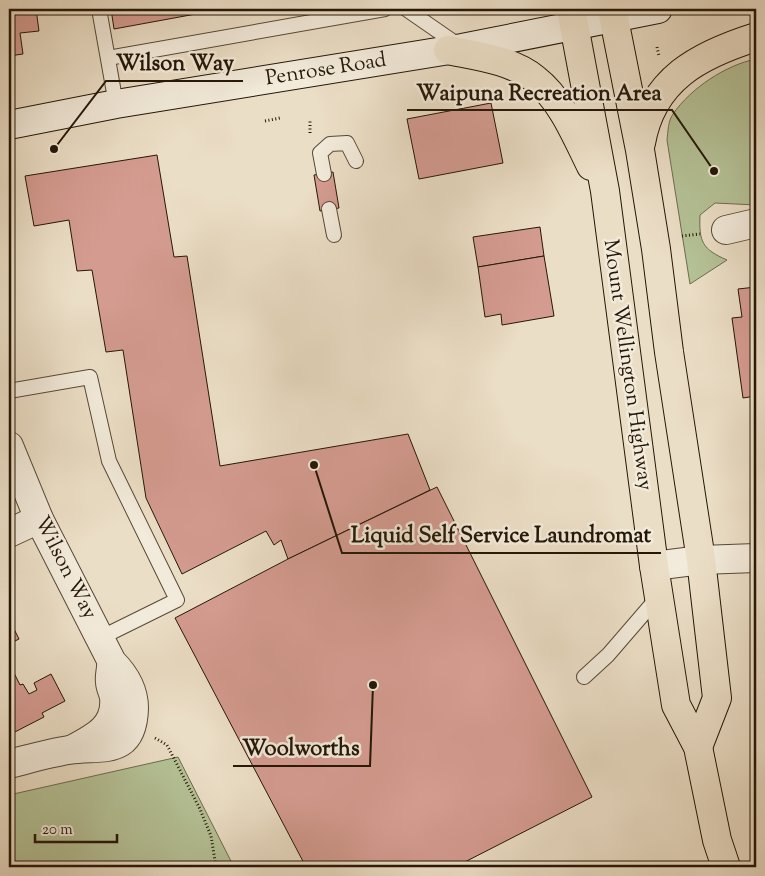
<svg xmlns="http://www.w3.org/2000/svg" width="765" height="876" font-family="'Sorts Mill Goudy',serif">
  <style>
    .green { fill: #b5c297; stroke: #6c6c4f }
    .building { fill: #d49b90; stroke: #241707 }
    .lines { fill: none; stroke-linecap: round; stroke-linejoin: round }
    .lane-casing { stroke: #564937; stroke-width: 16 }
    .street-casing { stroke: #564937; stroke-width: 30 }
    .secondary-casing { stroke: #241707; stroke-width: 30 }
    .primary-casing { stroke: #241707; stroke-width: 30 }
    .path { stroke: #241707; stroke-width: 3; stroke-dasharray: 1 2.5; stroke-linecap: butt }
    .lane { stroke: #f2eada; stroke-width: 14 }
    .street { stroke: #f2eada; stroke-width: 28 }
    .secondary { stroke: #f2eada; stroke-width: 28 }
    .primary { stroke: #ebdec6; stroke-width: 28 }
    .labels { text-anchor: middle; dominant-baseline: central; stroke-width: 5; stroke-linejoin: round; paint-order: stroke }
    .street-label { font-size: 21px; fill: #241707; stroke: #f2eada }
    .leader { fill: none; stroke: #241707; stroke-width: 2 }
    .callout-dot { fill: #241707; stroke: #f2eada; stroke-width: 2 }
    .callout-label { font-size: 22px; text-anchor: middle; font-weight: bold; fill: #241707; stroke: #f2eada; stroke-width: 5; stroke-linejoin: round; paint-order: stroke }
  </style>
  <rect width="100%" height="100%" fill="#ebdec6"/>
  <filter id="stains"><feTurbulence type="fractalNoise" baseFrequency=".004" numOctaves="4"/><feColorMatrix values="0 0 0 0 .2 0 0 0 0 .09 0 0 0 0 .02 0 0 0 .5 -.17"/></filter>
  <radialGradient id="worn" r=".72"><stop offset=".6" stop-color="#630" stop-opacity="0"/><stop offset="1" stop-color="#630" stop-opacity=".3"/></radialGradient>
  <g class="green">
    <path d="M756 59V205L715 203 700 215C699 242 702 249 727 260L690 284 667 140C668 132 668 121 673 114 691 88 726 65 756 59Z"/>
    <polygon points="178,757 234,867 9,867 9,795"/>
  </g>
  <g class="building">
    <polygon points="9,9 36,9 39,31 20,33 23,54 9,56"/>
    <polygon points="111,9 223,9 114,29"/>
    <polygon points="491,103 503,163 419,179 407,119"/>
    <polygon points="157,155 174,257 187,256 220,466 408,434 430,490 288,559 281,540 274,545 266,531 182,574 146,498 123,350 106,352 92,270 77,271 69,220 34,226 25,176"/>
    <polygon points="333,172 339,208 320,211 314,175"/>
    <polygon points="540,227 544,256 478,267 473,237"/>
    <polygon points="544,256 554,316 502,325 501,314 485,317 478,267"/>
    <polygon points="756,287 756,396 743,398 732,318 742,317 738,289"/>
    <polygon points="437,487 592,797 455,867 306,867 175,618 288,559"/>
    <polygon points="9,619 19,639 9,644"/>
    <polygon points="13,671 20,685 23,684 29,694 37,690 34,683 51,674 65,701 42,713 44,717 9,735 9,673"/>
  </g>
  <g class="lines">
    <defs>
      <g id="lane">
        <polyline points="99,9 116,104"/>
        <polyline points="406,9 461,47"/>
        <polyline points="108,58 385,9"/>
        <polyline points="324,174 320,153 330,144 347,143 356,161"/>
        <polyline points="329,209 334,235"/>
        <polyline points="9,391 90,377 109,461 177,600 100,638"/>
        <polyline points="584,677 608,655 658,597"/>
      </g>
      <g id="street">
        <polyline points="726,230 756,223"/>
        <path d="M9 446 39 519 112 662C125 675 134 689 134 708 133 757 102 745 69 750 49 753 29 759 9 764"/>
        <polyline points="9,533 39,519"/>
        <polyline points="654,566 701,560 756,558"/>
        <path d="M73 749C96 737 117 726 114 697 113 692 110 687 110 682 109 677 111 671 111 666"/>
      </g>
      <polyline id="secondary" points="9,125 116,104 462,48 658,9"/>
      <g id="primary">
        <polyline points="571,9 605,191 654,566 676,705 698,747 717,840 726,867"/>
        <polyline points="612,9 640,150 656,249 669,352 701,560 717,698 698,747"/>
        <path d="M448 50C477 56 512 60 535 79 562 100 576 136 591 166"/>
        <path d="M641 143C652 79 699 55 756 37"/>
      </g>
    </defs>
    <use href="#lane" class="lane-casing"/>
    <use href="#street" class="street-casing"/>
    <use href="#secondary" class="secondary-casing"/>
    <use href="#primary" class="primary-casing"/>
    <g class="path">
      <polyline points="657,47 659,56"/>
      <polyline points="265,121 280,118"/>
      <polyline points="310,133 310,121"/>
      <polyline points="682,236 700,234"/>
      <polyline points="155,738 167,745 200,809 211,836 216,867"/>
    </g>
    <use href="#lane" class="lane"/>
    <use href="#street" class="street"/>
    <use href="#secondary" class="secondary"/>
    <use href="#primary" class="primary"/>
  </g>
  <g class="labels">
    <g class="street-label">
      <text transform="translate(326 70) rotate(-9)">Penrose Road</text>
      <text transform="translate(627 365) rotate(82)">Mount Wellington Highway</text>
      <text transform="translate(65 568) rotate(63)">Wilson Way</text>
    </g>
  </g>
  <path class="leader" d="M54 149L106 81H243M714 171L672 110H407M314 465L342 553H661M373 685L370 766H233"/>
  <g class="callout-dot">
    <circle cx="54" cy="149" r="5"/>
    <circle cx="714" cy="171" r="5"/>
    <circle cx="314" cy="465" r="5"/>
    <circle cx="373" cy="685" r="5"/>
  </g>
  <g class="callout-label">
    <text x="175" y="70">Wilson Way</text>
    <text x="539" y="100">Waipuna Recreation Area</text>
    <text x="501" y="542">Liquid Self Service Laundromat</text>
    <text x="301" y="755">Woolworths</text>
  </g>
  <rect width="765" height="876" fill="none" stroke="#ebdec6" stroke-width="30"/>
  <rect x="10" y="10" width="745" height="856" fill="none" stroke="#241707" stroke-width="2.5"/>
  <rect x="15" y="15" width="735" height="846" fill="none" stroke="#241707"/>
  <path d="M35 834v8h82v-8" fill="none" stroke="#241707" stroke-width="2.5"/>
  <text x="42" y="834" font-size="15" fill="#241707" stroke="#f2eada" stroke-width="4" paint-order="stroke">20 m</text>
  <rect width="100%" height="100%" filter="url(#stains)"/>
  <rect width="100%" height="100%" fill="url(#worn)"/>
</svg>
